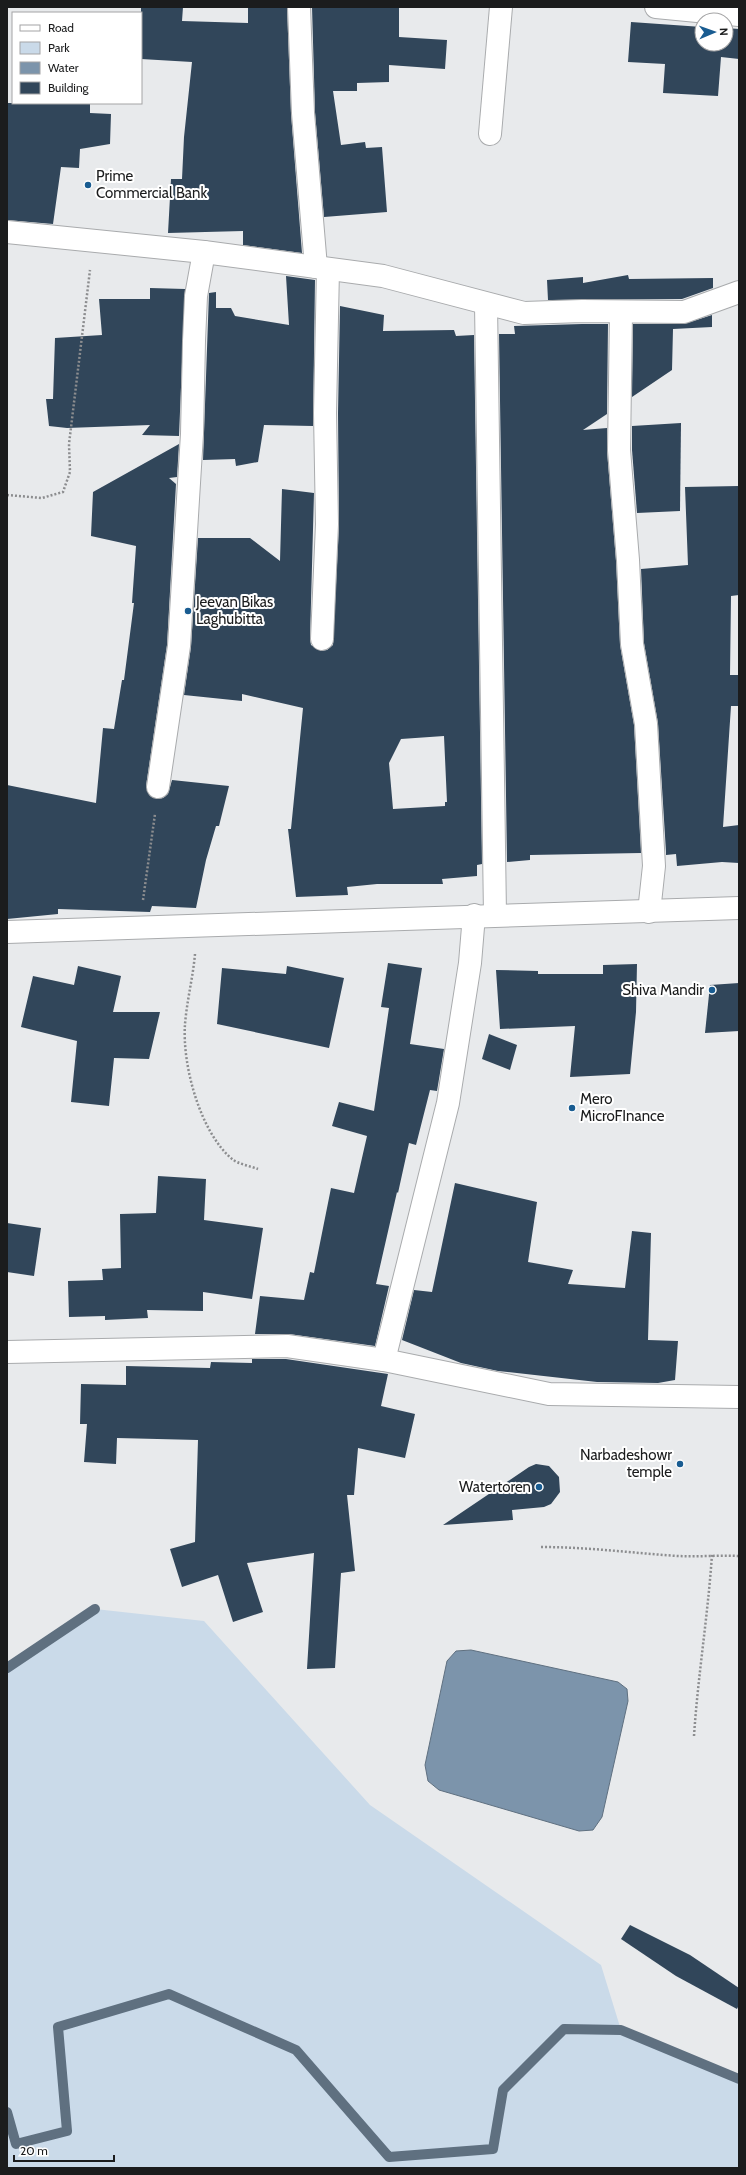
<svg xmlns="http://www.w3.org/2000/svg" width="746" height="2175" font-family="Cabin,sans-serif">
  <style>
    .green { fill: #cadae9 }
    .water { fill: #7c94ab; stroke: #5f7080 }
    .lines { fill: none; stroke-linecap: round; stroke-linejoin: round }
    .stream { stroke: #5f7080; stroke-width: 10 }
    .building { fill: #31465a; fill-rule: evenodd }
    .minor-casing { stroke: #a9abad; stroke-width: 24 }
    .path { stroke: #8c8d8f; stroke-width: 2.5; stroke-dasharray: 2 2; stroke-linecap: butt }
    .minor { stroke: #fff; stroke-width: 22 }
    .poi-dot { fill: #195c91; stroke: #fff; stroke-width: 1.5 }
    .labels { text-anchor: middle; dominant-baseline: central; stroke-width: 4; stroke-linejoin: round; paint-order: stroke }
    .poi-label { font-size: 15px; fill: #1b1c1d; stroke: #fff; text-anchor: start }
  </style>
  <rect width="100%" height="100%" fill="#e8eaec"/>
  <polygon class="green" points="95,1609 204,1621 370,1805 601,1965 621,2030 739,2079 739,2168 7,2168 7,1668"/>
  <polygon class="water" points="471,1650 618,1682 627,1689 628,1701 602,1817 593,1830 579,1831 439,1790 428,1781 425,1765 447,1661 456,1651"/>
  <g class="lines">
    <g class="stream">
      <polyline points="7,1668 95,1609"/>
      <polyline points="7,2112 16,2144 67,2131 58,2027 169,1994 296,2050 389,2157 493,2149 503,2090 564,2029 621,2030 739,2079"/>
    </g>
  </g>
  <g class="building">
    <polygon points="141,7 183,7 182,21 248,23 248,7 287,7 291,114 302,253 243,245 243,231 168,233 171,179 182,179 184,137 192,62 141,59"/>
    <polygon points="312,7 399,7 399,37 447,40 445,69 389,65 389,82 357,83 357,91 333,91 341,145 365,142 366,148 382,147 387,212 324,217 315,112"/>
    <polygon points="631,22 702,27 702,44 726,44 726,28 739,29 739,59 721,57 718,96 663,93 665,64 628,62"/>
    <polygon points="7,103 90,103 90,113 111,114 110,144 80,149 79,168 61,167 53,224 7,220"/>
    <polygon points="628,275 629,279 713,278 713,288 682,299 548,300 547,280 583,277 583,283"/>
    <polygon points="286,276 315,280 313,426 264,425 258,462 236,466 235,459 203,460 209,293 216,292 216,308 231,308 235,316 289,325"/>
    <polygon points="150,288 185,289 179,436 142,435 150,425 67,428 49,426 46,399 53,399 55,338 102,335 99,299 150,299"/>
    <path d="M340 306 384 315 383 331 454 330 456 336 474 335 482 864 477 865V876L442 879 443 884H377L347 887 348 895 296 897 288 829H291L303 708 242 694V701L184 695 191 647 198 538H250L280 561 282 489 314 493 310 639 311 645 321 651 327 650 333 645 339 525 338 413ZM444 736 447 802H445V806L393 809 389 763 401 739Z"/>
    <polygon points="712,315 712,327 673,329 672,370 632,397 633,324 684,324"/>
    <polygon points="582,324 608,324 607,414 583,430 607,428 607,451 616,561 620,645 634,725 641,853 530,855 530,860 507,862 499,334 515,334 514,326"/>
    <polygon points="681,423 680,511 637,513 632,450 632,426"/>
    <polygon points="179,444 177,477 169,478 176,484 167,645 146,786 150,796 157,799 163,798 168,794 172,780 229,786 219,826 216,826 206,860 196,908 152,906 150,912 58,909 58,914 7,919 7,785 96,803 103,728 114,729 122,680 124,680 134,603 132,603 136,546 91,536 93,492"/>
    <polygon points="739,486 739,595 731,596 730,675 739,675 739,706 731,706 723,827 739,825 739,863 722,862 677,866 676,854 666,855 666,852 658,723 644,643 641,569 688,565 685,487"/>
    <polygon points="388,963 422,968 410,1044 444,1049 437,1091 430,1090 416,1145 409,1143 398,1193 397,1192 376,1284 389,1286 375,1346 289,1334 255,1334 260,1296 304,1300 310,1272 314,1273 331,1188 354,1193 367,1136 332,1126 339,1102 374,1111 389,1008 381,1007"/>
    <polygon points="637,964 636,1012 630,1074 570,1077 575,1026 500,1029 496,970 538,971 538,974 603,974 603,965"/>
    <polygon points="78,966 121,976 113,1012 160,1012 149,1059 114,1058 109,1106 71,1102 77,1041 21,1027 33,976 74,985"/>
    <polygon points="287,966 344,978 329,1048 217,1024 222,968 286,974"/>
    <polygon points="739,983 739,1031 705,1033 710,985"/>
    <polygon points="489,1034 517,1045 510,1070 482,1059"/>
    <polygon points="158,1176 206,1179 204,1220 263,1228 252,1299 203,1292 203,1311 147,1310 148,1318 105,1320 105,1316 69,1317 68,1281 103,1280 102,1269 121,1268 120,1214 156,1213"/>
    <polygon points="455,1183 537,1202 528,1262 573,1270 568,1284 625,1288 632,1231 651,1233 648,1340 678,1341 675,1380 658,1383 597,1382 498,1371 461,1363 402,1340 414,1290 432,1292"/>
    <polygon points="7,1223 41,1228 34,1276 7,1272"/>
    <polygon points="252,1359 286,1359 388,1374 381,1406 415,1414 405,1458 358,1448 354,1495 347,1495 355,1571 341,1573 335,1668 307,1669 314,1553 247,1563 263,1612 233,1622 218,1575 182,1587 170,1549 195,1542 198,1440 117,1438 116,1464 84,1462 87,1424 80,1424 81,1384 126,1385 126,1366 210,1368 211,1362 252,1363"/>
    <polygon points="536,1464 549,1466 559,1477 560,1492 551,1504 544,1507 512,1510 513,1520 443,1525 529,1467"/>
    <polygon points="630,1925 690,1955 739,1988 739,2005 737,2009 676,1976 621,1939"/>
  </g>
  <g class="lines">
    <defs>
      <g id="minor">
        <polyline points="299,7 303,113 316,267"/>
        <polyline points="656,7 739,15"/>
        <polyline points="490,134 501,7"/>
        <polyline points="7,232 204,252 383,276 524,313 582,311 684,312 739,292"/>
        <polyline points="486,304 495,915"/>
        <polyline points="621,313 619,450 628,560 632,644 646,724 654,866 649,912"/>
        <polyline points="322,639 327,524 325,413 328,269"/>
        <polyline points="158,787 179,646 192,434 194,341 196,296 204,252"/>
        <polyline points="7,932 739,908"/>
        <polyline points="7,1352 287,1346 384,1360 549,1394 739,1397"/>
        <polyline points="384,1360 448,1103 470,963 474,915"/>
      </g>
    </defs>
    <use href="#minor" class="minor-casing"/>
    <g class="path">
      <polyline points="7,495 42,498 63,492 70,472 69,444 90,270"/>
      <polyline points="143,900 155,814"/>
      <path d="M195 954C193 977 187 1000 185 1024 182 1065 200 1132 232 1159 238 1164 250 1166 258 1169"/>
      <path d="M541 1547C588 1547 632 1553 678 1556 698 1557 719 1555 739 1556"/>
      <path d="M694 1736C698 1675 708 1615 712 1554"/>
    </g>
    <use href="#minor" class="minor"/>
  </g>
  <g class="poi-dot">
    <circle cx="88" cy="185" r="4"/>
    <circle cx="188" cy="611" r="4"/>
    <circle cx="712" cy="990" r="4"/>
    <circle cx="572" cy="1108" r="4"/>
    <circle cx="680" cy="1464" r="4"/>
    <circle cx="539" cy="1487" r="4"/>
  </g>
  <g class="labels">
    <g class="poi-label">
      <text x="96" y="176">Prime<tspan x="96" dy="17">Commercial Bank</tspan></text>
      <text x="196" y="602">Jeevan Bikas<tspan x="196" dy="17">Laghubitta</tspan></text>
      <text x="704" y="990" text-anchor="end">Shiva Mandir</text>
      <text x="580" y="1099">Mero<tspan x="580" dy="17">MicroFInance</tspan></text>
      <text x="672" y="1455" text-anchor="end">Narbadeshowr<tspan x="672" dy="17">temple</tspan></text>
      <text x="531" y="1487" text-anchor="end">Watertoren</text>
    </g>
  </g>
  <rect width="746" height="2175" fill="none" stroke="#1b1c1d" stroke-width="16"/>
  <rect x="12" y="12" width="130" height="92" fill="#ffffff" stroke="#a4a4a5"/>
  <rect x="20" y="25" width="20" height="6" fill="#ffffff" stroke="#a4a4a5"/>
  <text x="48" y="32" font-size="12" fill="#1b1c1d">Road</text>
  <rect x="20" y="42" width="20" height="12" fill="#cadae9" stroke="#a4a4a5"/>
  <text x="48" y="52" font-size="12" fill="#1b1c1d">Park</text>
  <rect x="20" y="62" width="20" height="12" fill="#7c94ab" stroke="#a4a4a5"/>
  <text x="48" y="72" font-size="12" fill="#1b1c1d">Water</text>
  <rect x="20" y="82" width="20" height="12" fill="#31465a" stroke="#a4a4a5"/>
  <text x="48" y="92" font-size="12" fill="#1b1c1d">Building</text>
  <g transform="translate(714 32) rotate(88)"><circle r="19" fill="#ffffff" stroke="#a4a4a5"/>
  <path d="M0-3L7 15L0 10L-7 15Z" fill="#195c91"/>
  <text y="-6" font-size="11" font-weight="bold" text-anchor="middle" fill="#1b1c1d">N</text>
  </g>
  <path d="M14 2155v6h100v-6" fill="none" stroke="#1b1c1d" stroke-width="2"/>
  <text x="20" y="2155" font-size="12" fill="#1b1c1d" stroke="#ffffff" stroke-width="3" paint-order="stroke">20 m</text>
</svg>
